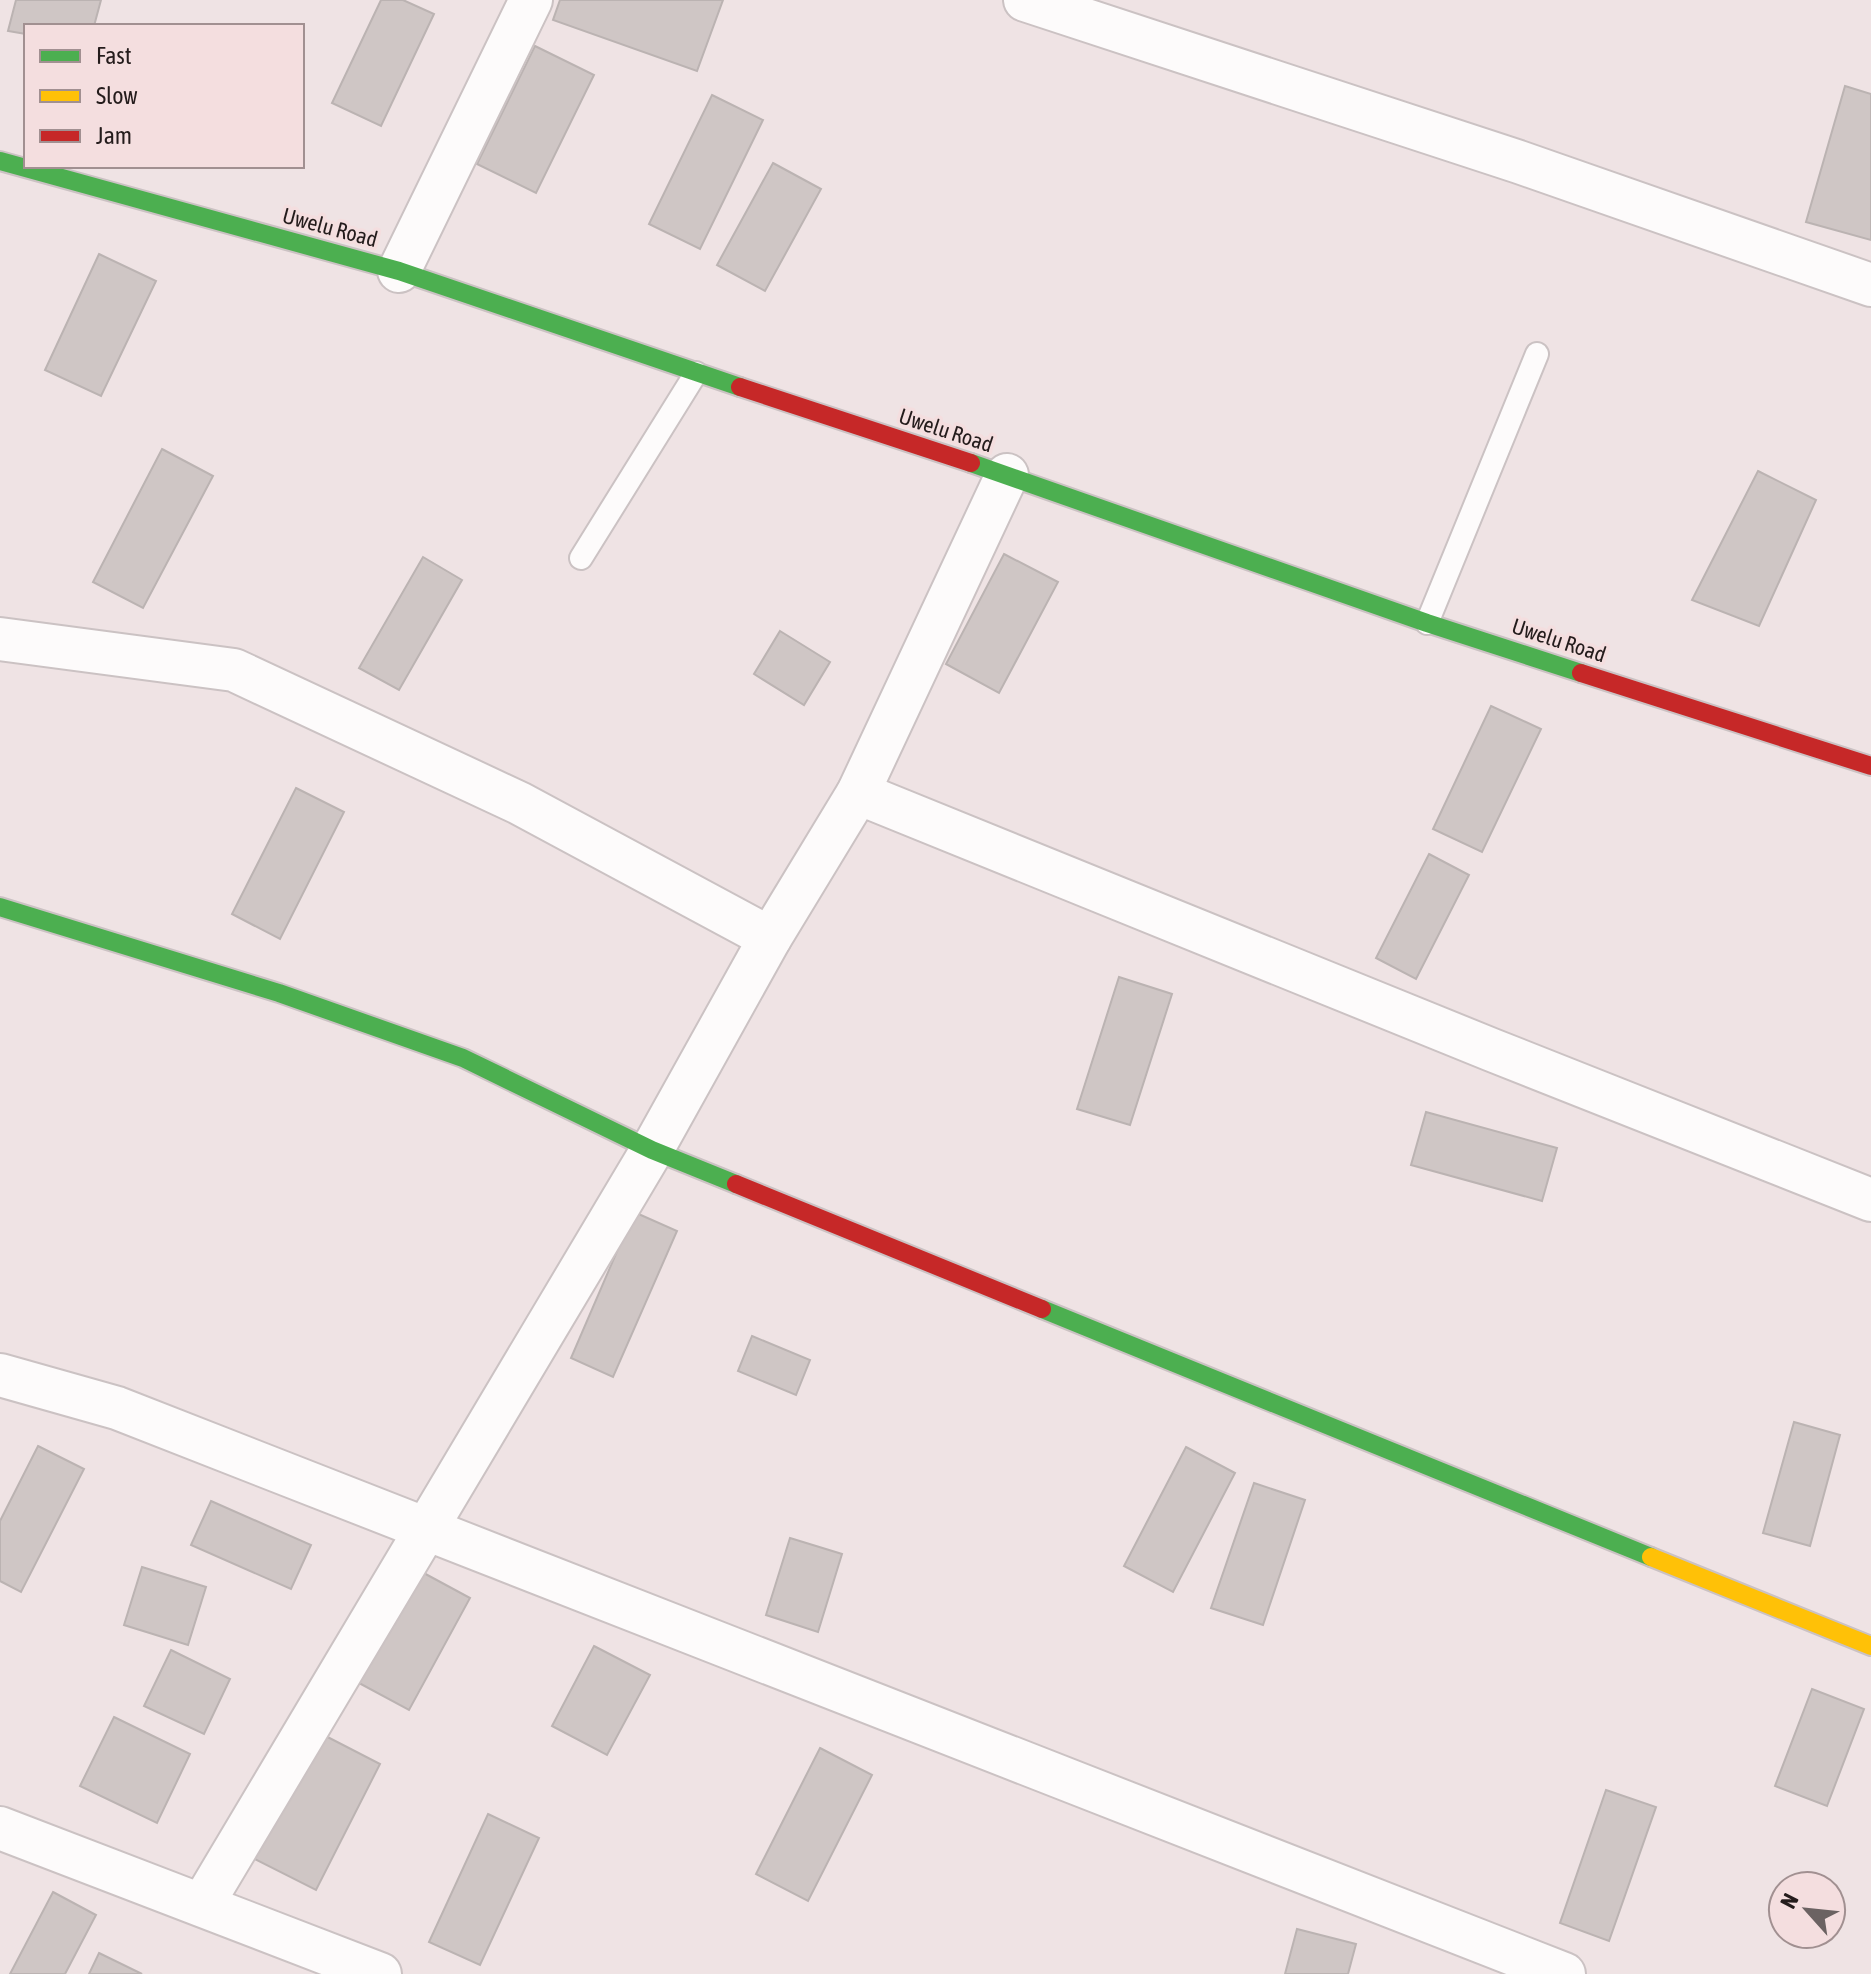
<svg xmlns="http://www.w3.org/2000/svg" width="1871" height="1974" font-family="'Asap Condensed',sans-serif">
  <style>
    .building { fill: #cfc6c5; stroke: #bbb3b2; stroke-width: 2 }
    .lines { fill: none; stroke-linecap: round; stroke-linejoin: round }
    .lane-casing { stroke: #cbc2c3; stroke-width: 26 }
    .street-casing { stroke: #cbc2c3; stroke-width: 46 }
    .fast-casing { stroke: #cbc2c3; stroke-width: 22 }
    .slow-casing { stroke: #cbc2c3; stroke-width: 22 }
    .jam-casing { stroke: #cbc2c3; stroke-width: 22 }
    .lane { stroke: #fdfbfb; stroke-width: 22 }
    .street { stroke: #fdfbfb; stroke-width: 42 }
    .fast { stroke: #4caf50; stroke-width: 18 }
    .slow { stroke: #ffc107; stroke-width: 18 }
    .jam { stroke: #c62828; stroke-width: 18 }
    .labels { text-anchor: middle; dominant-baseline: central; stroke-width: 7; stroke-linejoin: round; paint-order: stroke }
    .street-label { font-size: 22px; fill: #241c1c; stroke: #f4dedf }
  </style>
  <rect width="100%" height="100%" fill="#efe3e4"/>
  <g class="building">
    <polygon points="16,0 101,0 94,26 26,26 26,34 8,31"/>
    <polygon points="381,0 403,0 434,14 381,126 332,103"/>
    <polygon points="560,0 723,0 697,71 553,20"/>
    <polygon points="535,46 594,75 536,193 477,164"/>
    <polygon points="1845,86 1871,94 1871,240 1806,222"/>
    <polygon points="712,95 763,120 700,249 649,224"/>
    <polygon points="773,163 821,189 765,291 717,265"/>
    <polygon points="99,254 156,281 101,396 45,370"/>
    <polygon points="162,449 213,476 143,608 93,582"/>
    <polygon points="1758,471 1816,500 1759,626 1692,600"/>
    <polygon points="1004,554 1058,582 999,693 946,664"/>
    <polygon points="423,557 462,580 399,690 359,668"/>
    <polygon points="780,631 830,662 804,705 754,674"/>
    <polygon points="1491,706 1541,729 1482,852 1433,829"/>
    <polygon points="296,788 344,812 280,939 232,914"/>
    <polygon points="1429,854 1469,875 1416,979 1376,958"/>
    <polygon points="1119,977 1172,994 1130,1125 1077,1109"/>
    <polygon points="1426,1112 1557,1148 1542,1201 1411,1165"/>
    <polygon points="634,1212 677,1231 613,1377 571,1358"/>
    <polygon points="752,1336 810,1360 796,1395 738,1371"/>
    <polygon points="1794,1422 1840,1435 1810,1546 1763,1533"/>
    <polygon points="38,1446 84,1469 21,1592 0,1581 0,1521"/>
    <polygon points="1186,1447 1235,1473 1173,1592 1124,1566"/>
    <polygon points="1254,1483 1305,1500 1263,1625 1211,1608"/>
    <polygon points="211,1501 311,1545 291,1589 191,1545"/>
    <polygon points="790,1538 842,1554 818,1632 766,1615"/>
    <polygon points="142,1567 206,1587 188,1645 124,1625"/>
    <polygon points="420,1571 470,1598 409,1710 359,1683"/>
    <polygon points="594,1646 650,1675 607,1755 552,1726"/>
    <polygon points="171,1650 230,1679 204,1734 144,1706"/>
    <polygon points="1812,1689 1864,1709 1827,1806 1775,1786"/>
    <polygon points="114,1717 190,1754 157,1823 80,1786"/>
    <polygon points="312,1729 380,1764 316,1890 247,1855"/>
    <polygon points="820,1748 872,1775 808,1901 756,1874"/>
    <polygon points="1606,1790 1656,1807 1609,1941 1560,1923"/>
    <polygon points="488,1814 539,1838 480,1965 429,1942"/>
    <polygon points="53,1892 96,1915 65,1974 10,1974"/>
    <polygon points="1297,1929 1356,1944 1348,1974 1285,1974"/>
    <polygon points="99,1953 142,1974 89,1974"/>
  </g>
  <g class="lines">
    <defs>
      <g id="lane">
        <polyline points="581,558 696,373"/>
        <polyline points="1427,623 1537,354"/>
      </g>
      <g id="street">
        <polyline points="1025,0 1519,162 1871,285"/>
        <polyline points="399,271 531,0"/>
        <polyline points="0,639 234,670 519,803 770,938"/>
        <polyline points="858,793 1492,1050 1871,1200"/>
        <polyline points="0,1375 117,1408 1564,1974"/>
        <polyline points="0,1828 380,1974"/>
        <polyline points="202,1905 652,1150 770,938 858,793 1007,475"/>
      </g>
      <g id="fast">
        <polyline points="0,161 399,271 740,387"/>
        <polyline points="971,463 1427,623 1581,673"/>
        <polyline points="0,907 279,993 463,1058 652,1150 736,1184"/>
        <polyline points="1042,1309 1651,1557"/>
      </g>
      <polyline id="slow" points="1651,1557 1871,1646"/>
      <g id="jam">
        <polyline points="740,387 971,463"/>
        <polyline points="1581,673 1871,766"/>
        <polyline points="736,1184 1042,1309"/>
      </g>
    </defs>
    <use href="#lane" class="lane-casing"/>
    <use href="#street" class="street-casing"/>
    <use href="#fast" class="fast-casing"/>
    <use href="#slow" class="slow-casing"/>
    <use href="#jam" class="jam-casing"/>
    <use href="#lane" class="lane"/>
    <use href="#street" class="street"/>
    <use href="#fast" class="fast"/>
    <use href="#slow" class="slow"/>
    <use href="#jam" class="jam"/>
  </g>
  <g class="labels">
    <g class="street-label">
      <text transform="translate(330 227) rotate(15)">Uwelu Road</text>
      <text transform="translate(946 430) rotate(18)">Uwelu Road</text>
      <text transform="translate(1559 640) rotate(18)">Uwelu Road</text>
    </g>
  </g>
  <rect x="24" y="24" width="280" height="144" fill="#f4dedf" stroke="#a19091" stroke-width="2"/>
  <rect x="40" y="50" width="40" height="12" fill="#4caf50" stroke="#a19091" stroke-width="2"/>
  <text x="96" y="64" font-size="24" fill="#241c1c">Fast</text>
  <rect x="40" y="90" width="40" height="12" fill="#ffc107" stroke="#a19091" stroke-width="2"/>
  <text x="96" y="104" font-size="24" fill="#241c1c">Slow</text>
  <rect x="40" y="130" width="40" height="12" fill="#c62828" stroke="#a19091" stroke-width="2"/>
  <text x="96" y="144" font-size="24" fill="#241c1c">Jam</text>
  <g transform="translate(1807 1910) rotate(297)"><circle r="38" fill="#f4dedf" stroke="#a19091" stroke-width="2"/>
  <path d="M0-6L14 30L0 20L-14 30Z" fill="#6b6262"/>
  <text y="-12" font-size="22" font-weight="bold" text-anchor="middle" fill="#241c1c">N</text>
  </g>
</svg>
